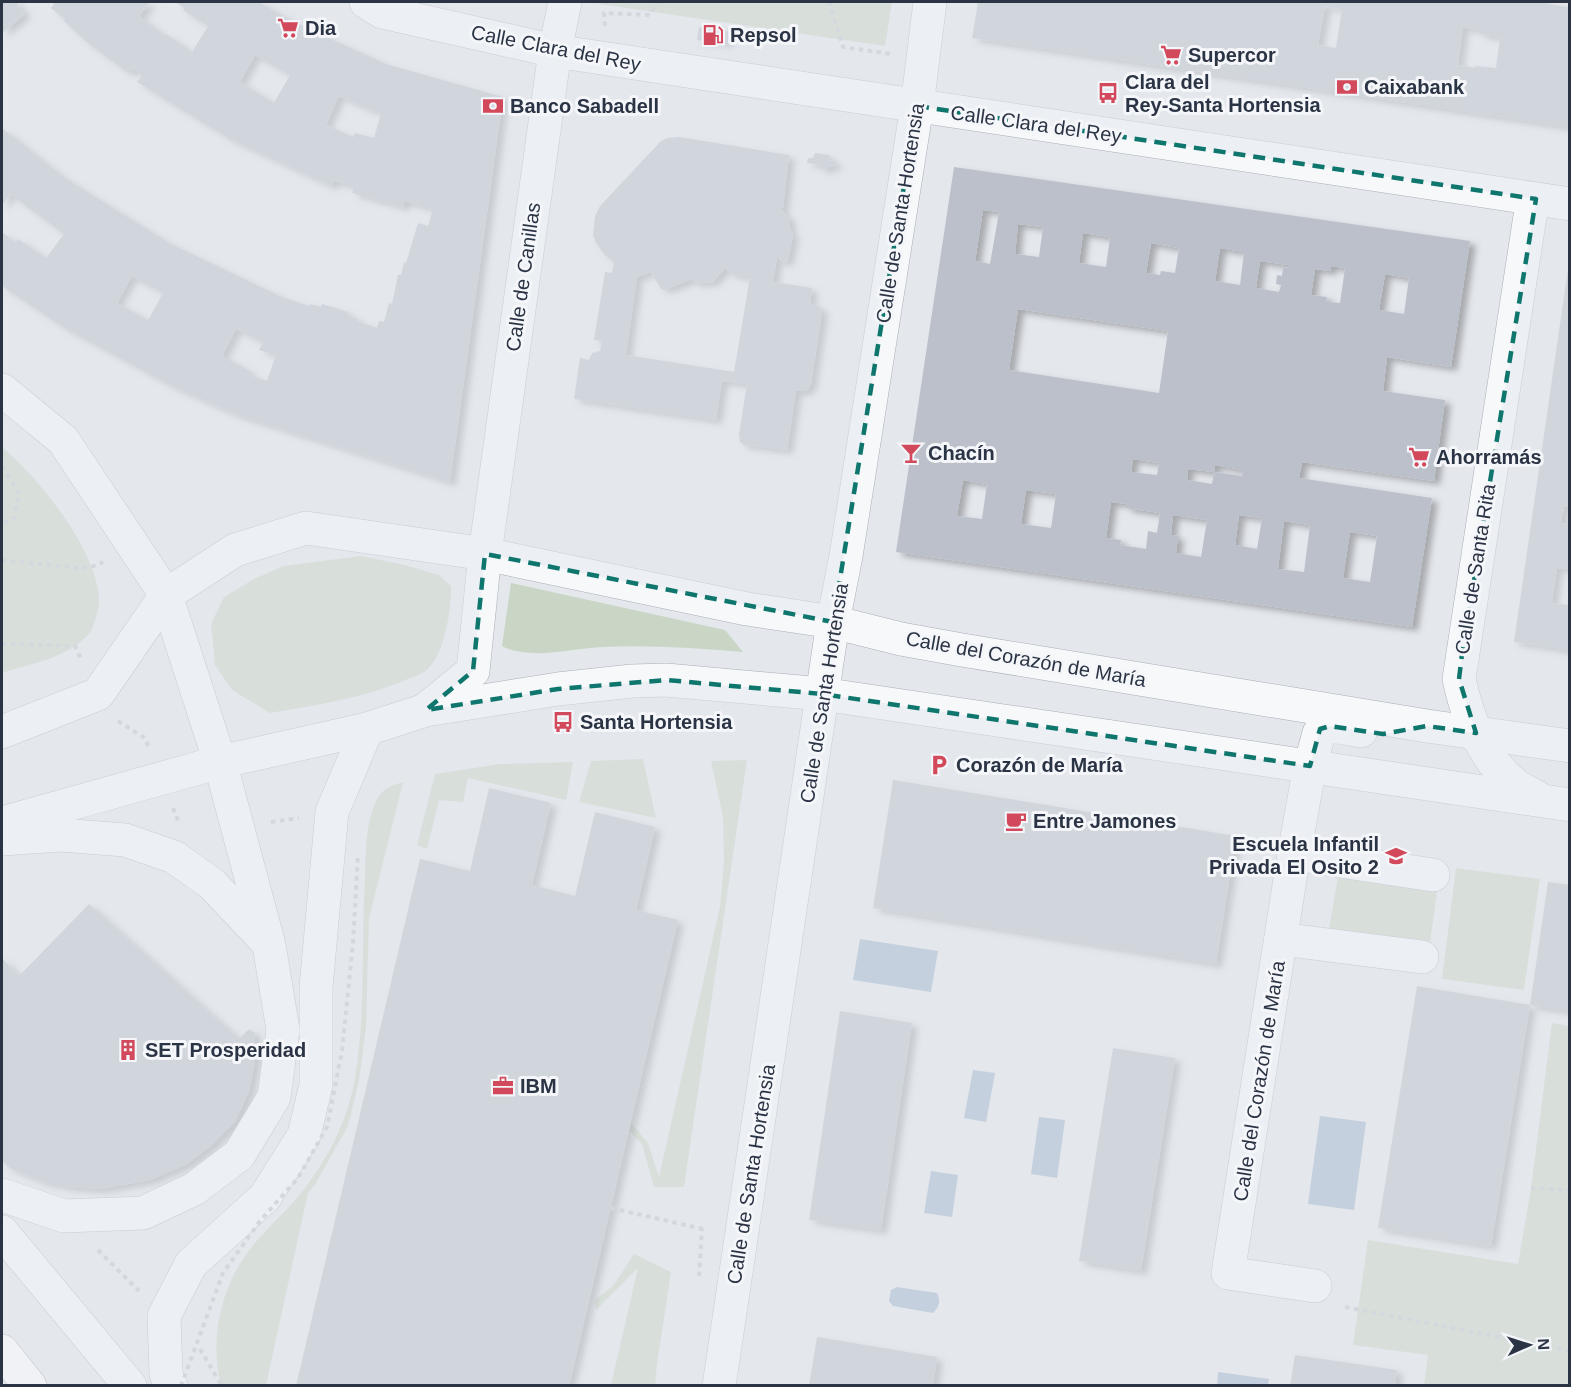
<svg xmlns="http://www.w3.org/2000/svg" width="1571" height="1387" font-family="Helvetica,sans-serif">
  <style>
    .green { fill: #c9d6c5 }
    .water { fill: #9fb4cc }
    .building { fill: #bbc0ca; fill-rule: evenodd; filter: url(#shadow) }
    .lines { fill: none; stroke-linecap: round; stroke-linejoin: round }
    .minor-casing { stroke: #a9aeb7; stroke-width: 34 }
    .highway-casing { stroke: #8b94a3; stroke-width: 34 }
    .path { stroke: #c2c5cb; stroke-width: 4; stroke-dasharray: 4.5 4.5; stroke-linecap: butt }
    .minor { stroke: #f7f8fa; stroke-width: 33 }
    .highway { stroke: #fff; stroke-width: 33 }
    .path-bridge { stroke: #c2c5cb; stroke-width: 4; stroke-dasharray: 4.5 4.5; stroke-linecap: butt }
    .marked { fill: none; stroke: #0f766e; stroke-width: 4.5; stroke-dasharray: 12 8; stroke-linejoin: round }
    .labels { text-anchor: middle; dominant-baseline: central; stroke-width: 6; stroke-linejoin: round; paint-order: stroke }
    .poi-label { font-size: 20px; font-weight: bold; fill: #2b3445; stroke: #f4f6f9; text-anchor: start }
    .street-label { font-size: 20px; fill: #2b3445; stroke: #f4f6f9 }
  </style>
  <defs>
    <filter id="shadow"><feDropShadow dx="6" dy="4" stdDeviation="3" flood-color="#0004"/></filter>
  </defs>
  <rect width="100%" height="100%" fill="#e4e7ec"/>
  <g class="green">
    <polygon points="599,2 892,2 885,46 599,4"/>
    <path d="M2 447C38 477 101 554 99 604 99 608 97 613 96 617 94 622 93 630 89 634 68 658 30 664 2 673Z"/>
    <path d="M361 556 405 565 439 575 451 586C452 608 444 659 424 672 420 675 413 677 408 679 365 698 316 705 270 713L232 690 215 665 211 624 224 597 254 579 283 566Z"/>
    <path d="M511 583 725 630 743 652C696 648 650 645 603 647 574 648 528 661 502 646Z"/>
    <polygon points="643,759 656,818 579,802 591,761"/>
    <polygon points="747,760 684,1187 654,1187 642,1144 629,1131 631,1123 648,1143 659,1177 720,907 724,862 723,817 711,761"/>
    <polygon points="573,762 566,800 468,778 463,802 439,800 427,849 417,845 435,774 500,764"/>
    <path d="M403 782 369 918 366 1027 359 1081 348 1126 316 1183 308 1193 266 1385H221C210 1341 219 1294 245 1256 262 1231 287 1212 305 1188 330 1155 348 1119 355 1078 366 1012 361 944 365 878 366 851 365 823 377 799 383 788 393 785 403 782Z"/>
    <polygon points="1456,868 1540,879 1524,990 1442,979"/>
    <polygon points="1339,871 1438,886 1429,949 1328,935"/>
    <polygon points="1552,1023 1570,1026 1569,1385 1424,1385 1428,1355 1353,1345 1368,1240 1518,1264 1531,1188"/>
    <polygon points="634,1254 671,1272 657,1364 655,1385 611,1385 638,1268 596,1310 595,1300 613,1286"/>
  </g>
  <g class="water">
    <polygon points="860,939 938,951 931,992 853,980"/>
    <polygon points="973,1070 995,1073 986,1122 964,1118"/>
    <polygon points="1320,1116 1366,1122 1354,1210 1308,1204"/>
    <polygon points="1039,1117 1065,1120 1057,1178 1031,1174"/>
    <polygon points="931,1171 958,1175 952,1217 924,1213"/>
    <path d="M897 1287 937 1293C941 1301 939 1307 933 1313L893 1306 889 1301 891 1290Z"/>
    <polygon points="1218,1372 1269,1379 1268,1385 1217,1385"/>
  </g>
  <g class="building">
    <polygon points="2,2 20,2 17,4 25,14 2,33"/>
    <path d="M52 2H150L139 16 165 36 166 34 192 52 208 26 183 10 184 8 176 2H259L296 23 386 64 503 97 450 482 232 413 174 387 63 327 2 286V232L16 243 18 239 46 258 64 234 10 194 2 206V128L63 177 171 244 282 297 309 306 310 304 321 307 322 304 348 312 347 315 358 319 357 321 377 328 379 321 384 322 389 303 392 304 398 275H401L404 262 406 263 418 223 428 226 433 209 405 201 403 207 352 193 354 186 334 181 331 186 230 139 137 82 142 76 136 71H126L89 44 64 21 65 19 51 8 54 4ZM255 55 290 75 274 103 240 82ZM339 96 366 108 381 113 374 138 355 133 353 137 326 125ZM132 276 163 293 148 320 117 303ZM236 329 263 342 259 350 276 355 267 381 249 375 250 371 222 356Z"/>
    <path d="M978 2H1548V4L1569 7V127L972 38ZM1325 6 1342 9 1336 48 1318 45ZM1463 27 1480 30V34L1500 37 1496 68 1475 66V68L1458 65Z"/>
    <polygon points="699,27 729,31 728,43 697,40"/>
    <path d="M679 137 789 155 783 207 781 209 790 220 789 226 793 235 788 260 783 263 777 257 773 282 812 288 810 303 820 307 822 312 811 384 807 391H796L787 450 744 445 740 442 739 434 747 384 722 381 716 420 574 399 580 358 589 360 592 353 600 351 602 341 594 340 605 272 612 273 614 262 605 255 596 243 593 235 595 216 600 206 661 141 667 138ZM725 268 731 274 750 277 734 372 626 355 637 277 651 272 661 289H667L692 279 695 283 713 282Z"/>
    <polygon points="815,153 829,155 829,160 836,161 835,167 829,166 827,170 820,169 821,165 807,163 808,158 813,158"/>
    <path d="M954 167 1470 241 1451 367 1387 357 1383 391 1445 400 1434 481 1302 462 1299 478 1432 498 1412 627 896 552ZM983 210 999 212 990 264 975 261ZM1018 224 1043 227 1039 257 1015 254ZM1083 233 1110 237 1106 267 1079 263ZM1151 243 1179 248 1175 273 1161 271 1160 275 1146 273ZM1220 248 1244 252 1240 285 1215 281ZM1260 261 1288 265V268L1283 267 1282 276 1277 275 1276 284 1281 285 1279 292 1256 288ZM1331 266 1345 268 1340 303 1326 302 1327 297 1311 295 1315 269 1330 271ZM1385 274 1409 278 1404 314 1379 310ZM1018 309 1168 331 1159 393 1009 370ZM1133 459 1159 463 1157 475 1131 472ZM1215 465 1243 470 1242 476 1214 472ZM1188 469 1214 472 1212 484 1187 480ZM963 480 987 484 982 519 957 516ZM1026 490 1056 494 1051 528 1021 524ZM1111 502 1127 504 1126 508 1160 513 1157 533 1148 531 1146 549 1120 545 1121 540 1106 538ZM1173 515 1207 520 1201 557 1176 553 1178 536 1171 535ZM1239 515 1262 518 1257 549 1235 545ZM1284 521 1310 525 1304 572 1278 569ZM1350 532 1377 536 1370 582 1343 578Z"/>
    <polygon points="1568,269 1569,507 1564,506 1561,523 1569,524 1569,569 1557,568 1552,603 1569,605 1569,650 1514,642"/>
    <polygon points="893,780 1236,836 1216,964 873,908"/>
    <polygon points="489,788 551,803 532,885 575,896 595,812 655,827 636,910 678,920 569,1386 296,1386 420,859 470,871"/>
    <polygon points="1548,882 1569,885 1569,1011 1530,1005"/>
    <polygon points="89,904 239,1039 249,1029 255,1033 255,1061 249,1091 235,1122 212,1145 187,1164 150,1180 100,1189 70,1187 41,1181 10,1168 2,1161 2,958 19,976"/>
    <polygon points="1417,986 1530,1005 1491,1246 1378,1228"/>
    <polygon points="840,1011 912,1023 881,1230 809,1220"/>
    <polygon points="1113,1048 1175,1058 1141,1271 1079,1261"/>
    <polygon points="817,1337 937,1357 933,1386 809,1386"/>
    <polygon points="1295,1355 1397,1370 1395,1386 1290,1386"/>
  </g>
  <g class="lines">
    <defs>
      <g id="minor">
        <polyline points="366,2 382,12 555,51 1570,204"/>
        <path d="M1536 199 1530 216 1459 679C1467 716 1483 758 1513 783 1519 789 1529 793 1537 797"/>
        <polyline points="2,390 63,440 166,595 220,762 269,945 283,1030 274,1097 239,1155 194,1189 143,1213 64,1216 2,1195"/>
        <polyline points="426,709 473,671 485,554 555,51 565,2"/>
        <polyline points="2,732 98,694 166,595 235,550 306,528 485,554 747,609 833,622 901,639 962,650 1427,726 1570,746"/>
        <polyline points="2,823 220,762 367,729 426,710 558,689 632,681 666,680 822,694 1570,805"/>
        <polyline points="2,839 61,835 125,840 174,857 212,884 266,941"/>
        <polyline points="1294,854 1433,875"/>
        <polyline points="1281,939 1422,957"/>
        <polyline points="2,1232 130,1386"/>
        <path d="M1315 1286 1228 1273 1294 854 1310 766 1319 733C1329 722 1348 729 1361 731"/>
        <polyline points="171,1386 166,1374 164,1316 191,1264 265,1197 304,1135 316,1085 316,987 332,812 367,729"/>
        <polyline points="719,1386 833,622 846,556 917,106 930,2"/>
      </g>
      <polyline id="highway" points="2,1351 30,1386"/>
    </defs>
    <use href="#minor" class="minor-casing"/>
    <use href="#highway" class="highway-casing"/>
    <g class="path">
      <polyline points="829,2 843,47 891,54"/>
      <polyline points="605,26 604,13 650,15 657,2"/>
      <polyline points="2,467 19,493 14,518 2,524"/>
      <polyline points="2,560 79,568 91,567 103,562"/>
      <polyline points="2,644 75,646 82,661"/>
      <polyline points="118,721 145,738 149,748"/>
      <polyline points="173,808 179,823"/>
      <polyline points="271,822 299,818"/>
      <polyline points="1531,1188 1570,1190"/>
      <polyline points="611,1208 703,1229"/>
      <polyline points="98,1250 139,1291"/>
      <polyline points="699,1276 702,1229"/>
      <polyline points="1345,1307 1570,1351"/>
      <polyline points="200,1349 222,1386"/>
    </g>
    <use href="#minor" class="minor"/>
    <use href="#highway" class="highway"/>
    <polyline class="path-bridge" points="181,1386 223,1273 260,1221 298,1178 327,1127 342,1051 353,943 358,854"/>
  </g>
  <path d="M0 0H1571V1387H0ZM917 106 1536 199 1462 654 1459 679 1476 733 1427 726 1383 734 1330 726 1320 729 1310 766 822 694 666 680 558 689 426 710 473 671 485 554 833 622Z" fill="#e4e7ec" fill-opacity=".55" fill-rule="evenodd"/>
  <path class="marked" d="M917 106 1536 199 1462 654 1459 679 1476 733 1427 726 1383 734 1330 726 1320 729 1310 766 822 694 666 680 558 689 426 710 473 671 485 554 833 622Z"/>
  <defs>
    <symbol id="supermarket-bare" viewBox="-9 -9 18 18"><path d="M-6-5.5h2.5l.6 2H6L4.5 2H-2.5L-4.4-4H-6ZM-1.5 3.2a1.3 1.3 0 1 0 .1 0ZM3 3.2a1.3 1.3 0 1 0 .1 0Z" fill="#d1495b" stroke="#f4f6f9" stroke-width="2.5" paint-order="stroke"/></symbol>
    <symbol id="fuel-bare" viewBox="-9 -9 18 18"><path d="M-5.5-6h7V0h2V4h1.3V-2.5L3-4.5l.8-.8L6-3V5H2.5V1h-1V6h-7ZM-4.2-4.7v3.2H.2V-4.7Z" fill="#d1495b" stroke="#f4f6f9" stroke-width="2.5" paint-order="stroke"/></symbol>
    <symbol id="bank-bare" viewBox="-9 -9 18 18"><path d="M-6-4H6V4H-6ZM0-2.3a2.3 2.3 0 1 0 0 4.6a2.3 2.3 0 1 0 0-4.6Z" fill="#d1495b" stroke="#f4f6f9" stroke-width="2.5" paint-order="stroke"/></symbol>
    <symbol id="bus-bare" viewBox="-9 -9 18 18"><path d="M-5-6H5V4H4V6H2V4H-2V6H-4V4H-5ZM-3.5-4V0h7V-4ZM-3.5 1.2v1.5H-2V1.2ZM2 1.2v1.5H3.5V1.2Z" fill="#d1495b" stroke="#f4f6f9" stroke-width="2.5" paint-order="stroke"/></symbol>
    <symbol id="bar-bare" viewBox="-9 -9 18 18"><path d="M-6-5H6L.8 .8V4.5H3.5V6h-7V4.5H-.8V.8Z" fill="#d1495b" stroke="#f4f6f9" stroke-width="2.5" paint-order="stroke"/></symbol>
    <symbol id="parking-bare" viewBox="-9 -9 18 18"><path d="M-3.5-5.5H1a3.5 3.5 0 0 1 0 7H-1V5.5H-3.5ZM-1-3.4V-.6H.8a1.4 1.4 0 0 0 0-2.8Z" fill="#d1495b" stroke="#f4f6f9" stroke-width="2.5" paint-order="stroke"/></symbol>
    <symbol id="cafe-bare" viewBox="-9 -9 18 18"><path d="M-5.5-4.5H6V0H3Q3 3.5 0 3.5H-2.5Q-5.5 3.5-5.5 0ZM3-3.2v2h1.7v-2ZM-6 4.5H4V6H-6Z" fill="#d1495b" stroke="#f4f6f9" stroke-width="2.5" paint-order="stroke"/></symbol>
    <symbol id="school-bare" viewBox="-9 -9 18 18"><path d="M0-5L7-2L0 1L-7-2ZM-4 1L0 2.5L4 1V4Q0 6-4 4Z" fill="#d1495b" stroke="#f4f6f9" stroke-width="2.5" paint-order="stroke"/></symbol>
    <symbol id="building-bare" viewBox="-9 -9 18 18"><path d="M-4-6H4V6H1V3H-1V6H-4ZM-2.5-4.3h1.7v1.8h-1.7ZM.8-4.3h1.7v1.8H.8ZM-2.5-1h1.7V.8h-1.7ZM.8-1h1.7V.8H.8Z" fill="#d1495b" stroke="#f4f6f9" stroke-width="2.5" paint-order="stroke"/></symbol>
    <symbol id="office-bare" viewBox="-9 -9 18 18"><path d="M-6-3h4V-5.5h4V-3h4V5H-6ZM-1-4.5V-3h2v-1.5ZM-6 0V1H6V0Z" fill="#d1495b" stroke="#f4f6f9" stroke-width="2.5" paint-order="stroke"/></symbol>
  </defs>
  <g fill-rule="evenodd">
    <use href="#supermarket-bare" x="273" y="13" width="30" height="30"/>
    <use href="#fuel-bare" x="698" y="20" width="30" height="30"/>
    <use href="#supermarket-bare" x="1156" y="40" width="30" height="30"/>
    <use href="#bank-bare" x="1332" y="72" width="30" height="30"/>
    <use href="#bus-bare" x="1093" y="78" width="30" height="30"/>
    <use href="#bank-bare" x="478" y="91" width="30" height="30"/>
    <use href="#bar-bare" x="896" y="438" width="30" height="30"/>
    <use href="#supermarket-bare" x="1404" y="442" width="30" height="30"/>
    <use href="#bus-bare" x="548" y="707" width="30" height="30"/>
    <use href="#parking-bare" x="924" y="750" width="30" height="30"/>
    <use href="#cafe-bare" x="1001" y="806" width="30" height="30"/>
    <use href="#school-bare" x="1381" y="841" width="30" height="30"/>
    <use href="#building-bare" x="113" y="1035" width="30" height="30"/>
    <use href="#office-bare" x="488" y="1071" width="30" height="30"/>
  </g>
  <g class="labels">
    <g class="poi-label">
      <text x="305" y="28">Dia</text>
      <text x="730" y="35">Repsol</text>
      <text x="1188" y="55">Supercor</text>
      <text x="1125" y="82">Clara del<tspan x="1125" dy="23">Rey-Santa Hortensia</tspan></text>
      <text x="1364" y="87">Caixabank</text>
      <text x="510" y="106">Banco Sabadell</text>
      <text x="928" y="453">Chacín</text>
      <text x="1436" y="457">Ahorramás</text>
      <text x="580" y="722">Santa Hortensia</text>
      <text x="956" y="765">Corazón de María</text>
      <text x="1033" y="821">Entre Jamones</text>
      <text x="1379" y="844" text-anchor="end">Escuela Infantil<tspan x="1379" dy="23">Privada El Osito 2</tspan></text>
      <text x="145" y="1050">SET Prosperidad</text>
      <text x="520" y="1086">IBM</text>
    </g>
    <g class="street-label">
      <text transform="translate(556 48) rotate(11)">Calle Clara del Rey</text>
      <text transform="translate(1036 124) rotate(8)">Calle Clara del Rey</text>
      <text transform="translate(900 213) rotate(-81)">Calle de Santa Hortensia</text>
      <text transform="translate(523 277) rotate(-82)">Calle de Canillas</text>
      <text transform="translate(1475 569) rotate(-81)">Calle de Santa Rita</text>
      <text transform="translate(1026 659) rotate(10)">Calle del Corazón de María</text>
      <text transform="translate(824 693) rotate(-81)">Calle de Santa Hortensia</text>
      <text transform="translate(1259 1081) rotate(-81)">Calle del Corazón de María</text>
      <text transform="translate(751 1174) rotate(-81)">Calle de Santa Hortensia</text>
    </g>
  </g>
  <rect width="1571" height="1387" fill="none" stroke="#2b3445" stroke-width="6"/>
  <g transform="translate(1529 1345) rotate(87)" stroke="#f4f6f9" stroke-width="4.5" paint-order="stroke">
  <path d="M0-4.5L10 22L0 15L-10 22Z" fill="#2b3445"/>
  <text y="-9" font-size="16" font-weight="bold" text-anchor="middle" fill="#2b3445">N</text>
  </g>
</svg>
